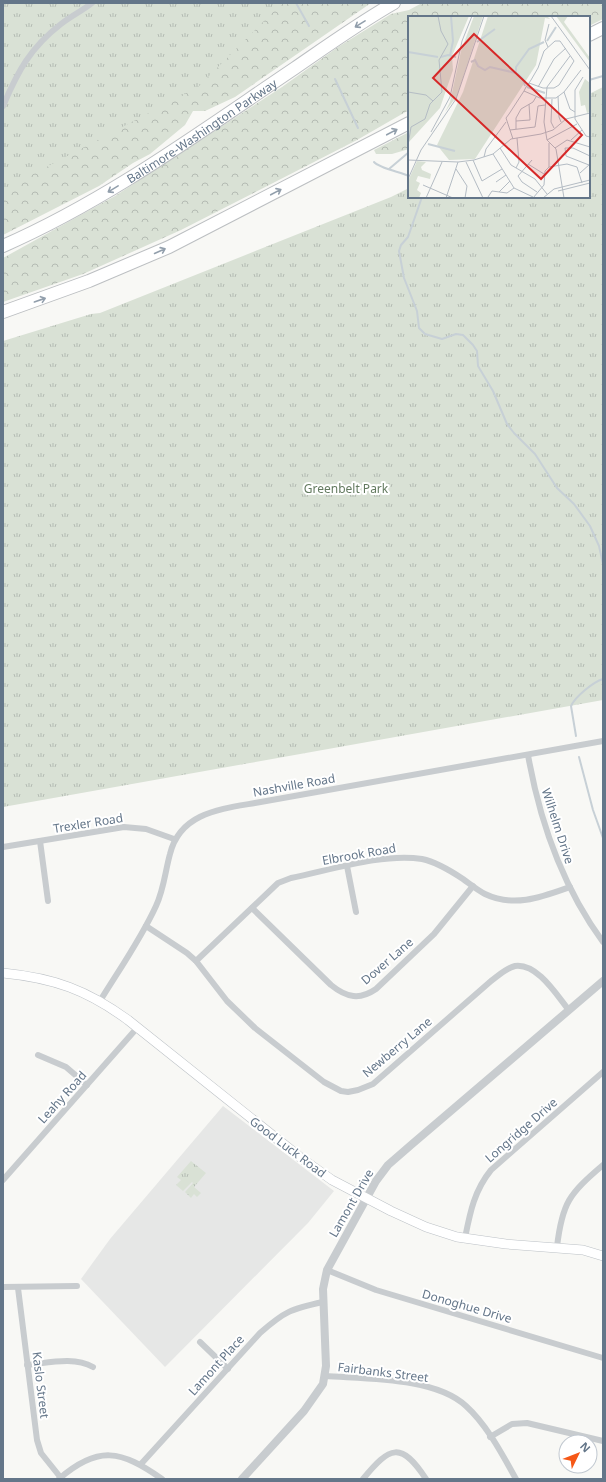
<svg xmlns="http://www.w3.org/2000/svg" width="606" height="1482" font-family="'Noto Sans',sans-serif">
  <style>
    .built { fill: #e6e7e6 }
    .forest { fill: url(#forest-crowns) }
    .park { fill: url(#park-tufts) }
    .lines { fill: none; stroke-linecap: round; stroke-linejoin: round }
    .stream { stroke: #c7d0d6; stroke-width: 2 }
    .secondary-casing { stroke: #bcc1c6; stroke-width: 10 }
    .motorway-casing { stroke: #bcbfc2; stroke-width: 14 }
    .minor { stroke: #c8cccf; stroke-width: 6 }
    .tertiary { stroke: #c8cccf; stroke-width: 8 }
    .secondary { stroke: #fff; stroke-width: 9 }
    .motorway { stroke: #fff; stroke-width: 12 }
    .oneway { stroke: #929fac }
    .labels { text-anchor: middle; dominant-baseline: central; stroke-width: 4; stroke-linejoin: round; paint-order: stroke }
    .street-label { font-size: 12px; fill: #647689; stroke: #fff }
    .park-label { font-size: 12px; fill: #637a5f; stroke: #fff }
    .inset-river { fill: none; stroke: #c7d0d6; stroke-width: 2 }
    .inset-road { fill: none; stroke: #b4bcc4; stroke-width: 1 }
    .view { fill: #d62828; fill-opacity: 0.15; stroke: #d62828; stroke-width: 2 }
    .inset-edge { fill: none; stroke: #647689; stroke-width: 2 }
  </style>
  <defs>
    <pattern id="forest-crowns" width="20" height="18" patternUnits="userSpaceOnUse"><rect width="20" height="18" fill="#d9e1d5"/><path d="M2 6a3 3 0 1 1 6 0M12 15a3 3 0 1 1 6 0" fill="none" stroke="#b4bbb3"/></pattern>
    <pattern id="park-tufts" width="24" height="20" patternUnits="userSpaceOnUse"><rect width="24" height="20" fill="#d9e1d5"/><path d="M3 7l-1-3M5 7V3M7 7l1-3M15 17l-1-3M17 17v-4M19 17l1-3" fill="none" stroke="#b4bbb3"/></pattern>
  </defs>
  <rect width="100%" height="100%" fill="#f8f8f5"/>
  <polygon class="built" points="223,1106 334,1191 308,1223 165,1367 81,1279 110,1239"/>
  <g class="forest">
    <polygon points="3,3 371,3 235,97 205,111 193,111 185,125 150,154 133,163 99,186 3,235"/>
    <polygon points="422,3 603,3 603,19 589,26 589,17 409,17 409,110 357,140 181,230 83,274 3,302 3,258 115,196 282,87 338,47 391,14 409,10"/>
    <polygon points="409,132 409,149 392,154 376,154 374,150"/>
  </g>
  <g class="park">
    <polygon points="3,3 282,3 198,87 3,190"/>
    <polygon points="603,87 603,700 3,807 3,341 91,314 100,313 391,197 409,188 409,197 589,197 589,94"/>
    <polygon points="191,1161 206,1173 194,1187 201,1193 197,1197 194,1194 191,1198 185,1192 193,1183 192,1182 183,1191 176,1185 181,1180 177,1177"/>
  </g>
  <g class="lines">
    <g class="stream">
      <polyline points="296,3 309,26"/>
      <polyline points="335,79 358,128"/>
      <polyline points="589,80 603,76"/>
      <path d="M374 162C379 168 400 172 409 176"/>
      <polyline points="389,169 409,152"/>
      <polyline points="422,197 408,237 401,245 399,251 404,278 417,311 419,328 425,334 442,339 456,334 463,335 473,345 477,351 478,366 493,391 507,424 514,433 535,454 557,488 574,504 590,526 599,546 603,564"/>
      <path d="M576 736 571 706C575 697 593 682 603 679"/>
      <polyline points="579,757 593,810 603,838"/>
    </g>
    <defs>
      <path id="secondary" d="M3 973C54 978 87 990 128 1020L301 1158 332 1180 391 1211 426 1227 457 1237 506 1244 583 1250 603 1256"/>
      <g id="motorway">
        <polyline points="589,35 603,28"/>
        <path id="s1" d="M3 246C108 200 200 132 295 68 327 46 359 23 394 3"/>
        <polyline points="3,312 89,281 169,247 409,123"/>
      </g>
    </defs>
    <use href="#secondary" class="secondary-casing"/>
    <use href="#motorway" class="motorway-casing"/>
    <g class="minor">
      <path d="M3 106C18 71 30 48 61 24 71 16 82 11 92 3"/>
      <path d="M528 755C540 823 562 886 603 942"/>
      <polyline points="40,841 48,901"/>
      <polyline points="3,847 124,827 146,829 174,839"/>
      <polyline points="347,866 356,912"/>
      <path d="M252 908 331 985C347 998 360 1000 376 989L434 934 473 886"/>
      <path d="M146 926 187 953 196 961 227 1001 255 1028 324 1082 341 1091 348 1092 358 1090 373 1084 491 981C498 976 506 968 515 966 537 963 556 994 568 1009"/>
      <path d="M196 961 278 883 291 878C331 870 382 853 422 859 436 862 451 871 463 879 470 884 477 890 485 894 514 908 542 897 570 887"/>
      <path d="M100 1001C119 970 141 939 156 906 164 889 165 872 170 854 180 813 220 809 255 803L603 741"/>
      <polyline points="38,1055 66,1067 87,1085"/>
      <polyline points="3,1180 137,1028"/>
      <path d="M465 1238C470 1213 474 1191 491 1170L603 1072"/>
      <path d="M557 1247C562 1203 569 1194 603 1165"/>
      <polyline points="327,1270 376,1290 603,1358"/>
      <polyline points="3,1287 77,1286"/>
      <polyline points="18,1288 37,1440 41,1453 61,1478"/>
      <polyline points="200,1342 228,1369"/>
      <path d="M27 1365C48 1363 74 1356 93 1367"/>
      <path d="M325 1376C366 1379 435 1377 466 1406 487 1425 502 1454 516 1479"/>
      <polyline points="490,1437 512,1424 527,1423 603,1441"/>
      <path d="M141 1464 260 1333C285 1311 291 1309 323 1302"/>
      <path d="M59 1479C98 1445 121 1450 162 1479"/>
      <path d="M363 1479C390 1446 401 1441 426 1479"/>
    </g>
    <polyline class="tertiary" points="242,1479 304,1411 323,1384 326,1366 323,1289 327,1270 376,1181 388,1165 411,1145 603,981"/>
    <use href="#secondary" class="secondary"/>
    <use href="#motorway" class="motorway"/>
  </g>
  <defs><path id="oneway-shaft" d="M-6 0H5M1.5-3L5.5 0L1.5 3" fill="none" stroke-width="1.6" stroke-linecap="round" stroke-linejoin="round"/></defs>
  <g class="oneway">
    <use href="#oneway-shaft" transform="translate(360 24) rotate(148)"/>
    <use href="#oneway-shaft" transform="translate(392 132) rotate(-28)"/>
    <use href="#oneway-shaft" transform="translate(113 189) rotate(149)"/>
    <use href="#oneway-shaft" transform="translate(276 192) rotate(-28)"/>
    <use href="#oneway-shaft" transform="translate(160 251) rotate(-24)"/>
    <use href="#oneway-shaft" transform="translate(40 300) rotate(-19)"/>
  </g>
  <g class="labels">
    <g class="street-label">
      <text stroke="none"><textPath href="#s1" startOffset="230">Baltimore-Washington Parkway</textPath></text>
      <text transform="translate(294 785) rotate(-10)">Nashville Road</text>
      <text transform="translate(88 823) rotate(-9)">Trexler Road</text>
      <text transform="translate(558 826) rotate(72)">Wilhelm Drive</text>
      <text transform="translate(359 854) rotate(-10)">Elbrook Road</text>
      <text transform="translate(387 961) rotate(-41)">Dover Lane</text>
      <text transform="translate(397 1047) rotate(-40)">Newberry Lane</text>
      <text transform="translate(62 1097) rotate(-48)">Leahy Road</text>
      <text transform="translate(521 1130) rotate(-41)">Longridge Drive</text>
      <text transform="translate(288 1147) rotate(37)">Good Luck Road</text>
      <text transform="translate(351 1203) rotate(-60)">Lamont Drive</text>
      <text transform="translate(467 1306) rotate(16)">Donoghue Drive</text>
      <text transform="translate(216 1365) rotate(-48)">Lamont Place</text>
      <text transform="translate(383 1372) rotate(7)">Fairbanks Street</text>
      <text transform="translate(41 1385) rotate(83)">Kaslo Street</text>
    </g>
    <g class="park-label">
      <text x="346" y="488">Greenbelt Park</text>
    </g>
  </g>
  <g transform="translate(408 16)">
    <rect width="182" height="182" fill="#f8f8f5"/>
    <path d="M66 0H75L49 80 37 96 42 86 53 35ZM148 0H160L156 6 182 42V46ZM9 145 18 146 13 151 14 154 23 158 22 163 10 160 8 165 12 167 9 174 13 177 11 182H0V165Z" fill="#d9e1d5"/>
    <path d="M0 0H61L44 40 45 54 32 92 0 127ZM80 0H139L142 3 137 2 128 49 67 143 41 144 29 129 55 76ZM177 63 182 67V96L179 97 177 89 173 90 171 76Z" fill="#d9e1d5"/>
    <path class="inset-river" d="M139 25 148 11M69 26 87 13M0 36 30 41M42 40 45 25 43 0M33 41 40 39 48 41M63 46 67 44 70 50 77 54 82 51 108 57V51L121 33 136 26M109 57 115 63 117 70M119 71 137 77M20 128 47 135"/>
    <path class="inset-road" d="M143 0 182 54M140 31 137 24 141 8M175 61 167 74V103L178 120 182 121M130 71 146 43 158 32M116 75 132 82H148L156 76 173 54M0 76 18 79 25 85M156 76 162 93 167 96M150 80 151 101 153 106M144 83 143 106 146 112M108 105 122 104 121 88M108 113V102L113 93 125 86 128 81M102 114 127 111 130 90 137 89M23 116 42 81 54 25 64 0M105 123 98 102 101 98 116 75 118 71 121 67 123 64 130 52 136 35 147 25H152L166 45 151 69 146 72H135L121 67M139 124 169 108M163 124 174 114M0 129 3 111 17 103 22 88 34 76 31 44 40 28 33 15 30 0M92 132 103 149 127 163 139 178M147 132 159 124 182 131M85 138 106 172 125 181M76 141 78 133 98 106M0 144 50 146 66 144 85 138 103 123 133 118 145 114 158 103 182 97M65 144 74 165 94 153M124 144 110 160 114 166 129 176M58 146 75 182M120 148 136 158M181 149 158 140 157 132H165L182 140M141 151V127M108 152 111 146 109 122M48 153 59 170 57 182M172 157 182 148M0 163 13 134 48 83 76 0M88 166 98 159M15 169 45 182M150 175 182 167M91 176 102 165M80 181 84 175 99 177 106 172M18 182 34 146M38 182 50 146M125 182 136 169 137 155 141 151 159 148 169 151 174 167M135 182 146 173 182 164M156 182 148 133 139 124 136 106 139 71 162 40M158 182H175"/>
    <path class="view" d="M66 18 174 119 133 163 25 62Z"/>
    <rect width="182" height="182" class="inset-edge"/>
  </g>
  <rect width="606" height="1482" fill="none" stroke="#647689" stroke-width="8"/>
  <g transform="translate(578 1454) rotate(47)"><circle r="19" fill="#ffffff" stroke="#c1c8d0"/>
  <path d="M0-3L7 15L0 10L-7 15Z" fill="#f65817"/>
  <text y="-6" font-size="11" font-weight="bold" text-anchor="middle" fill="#647689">N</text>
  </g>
</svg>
